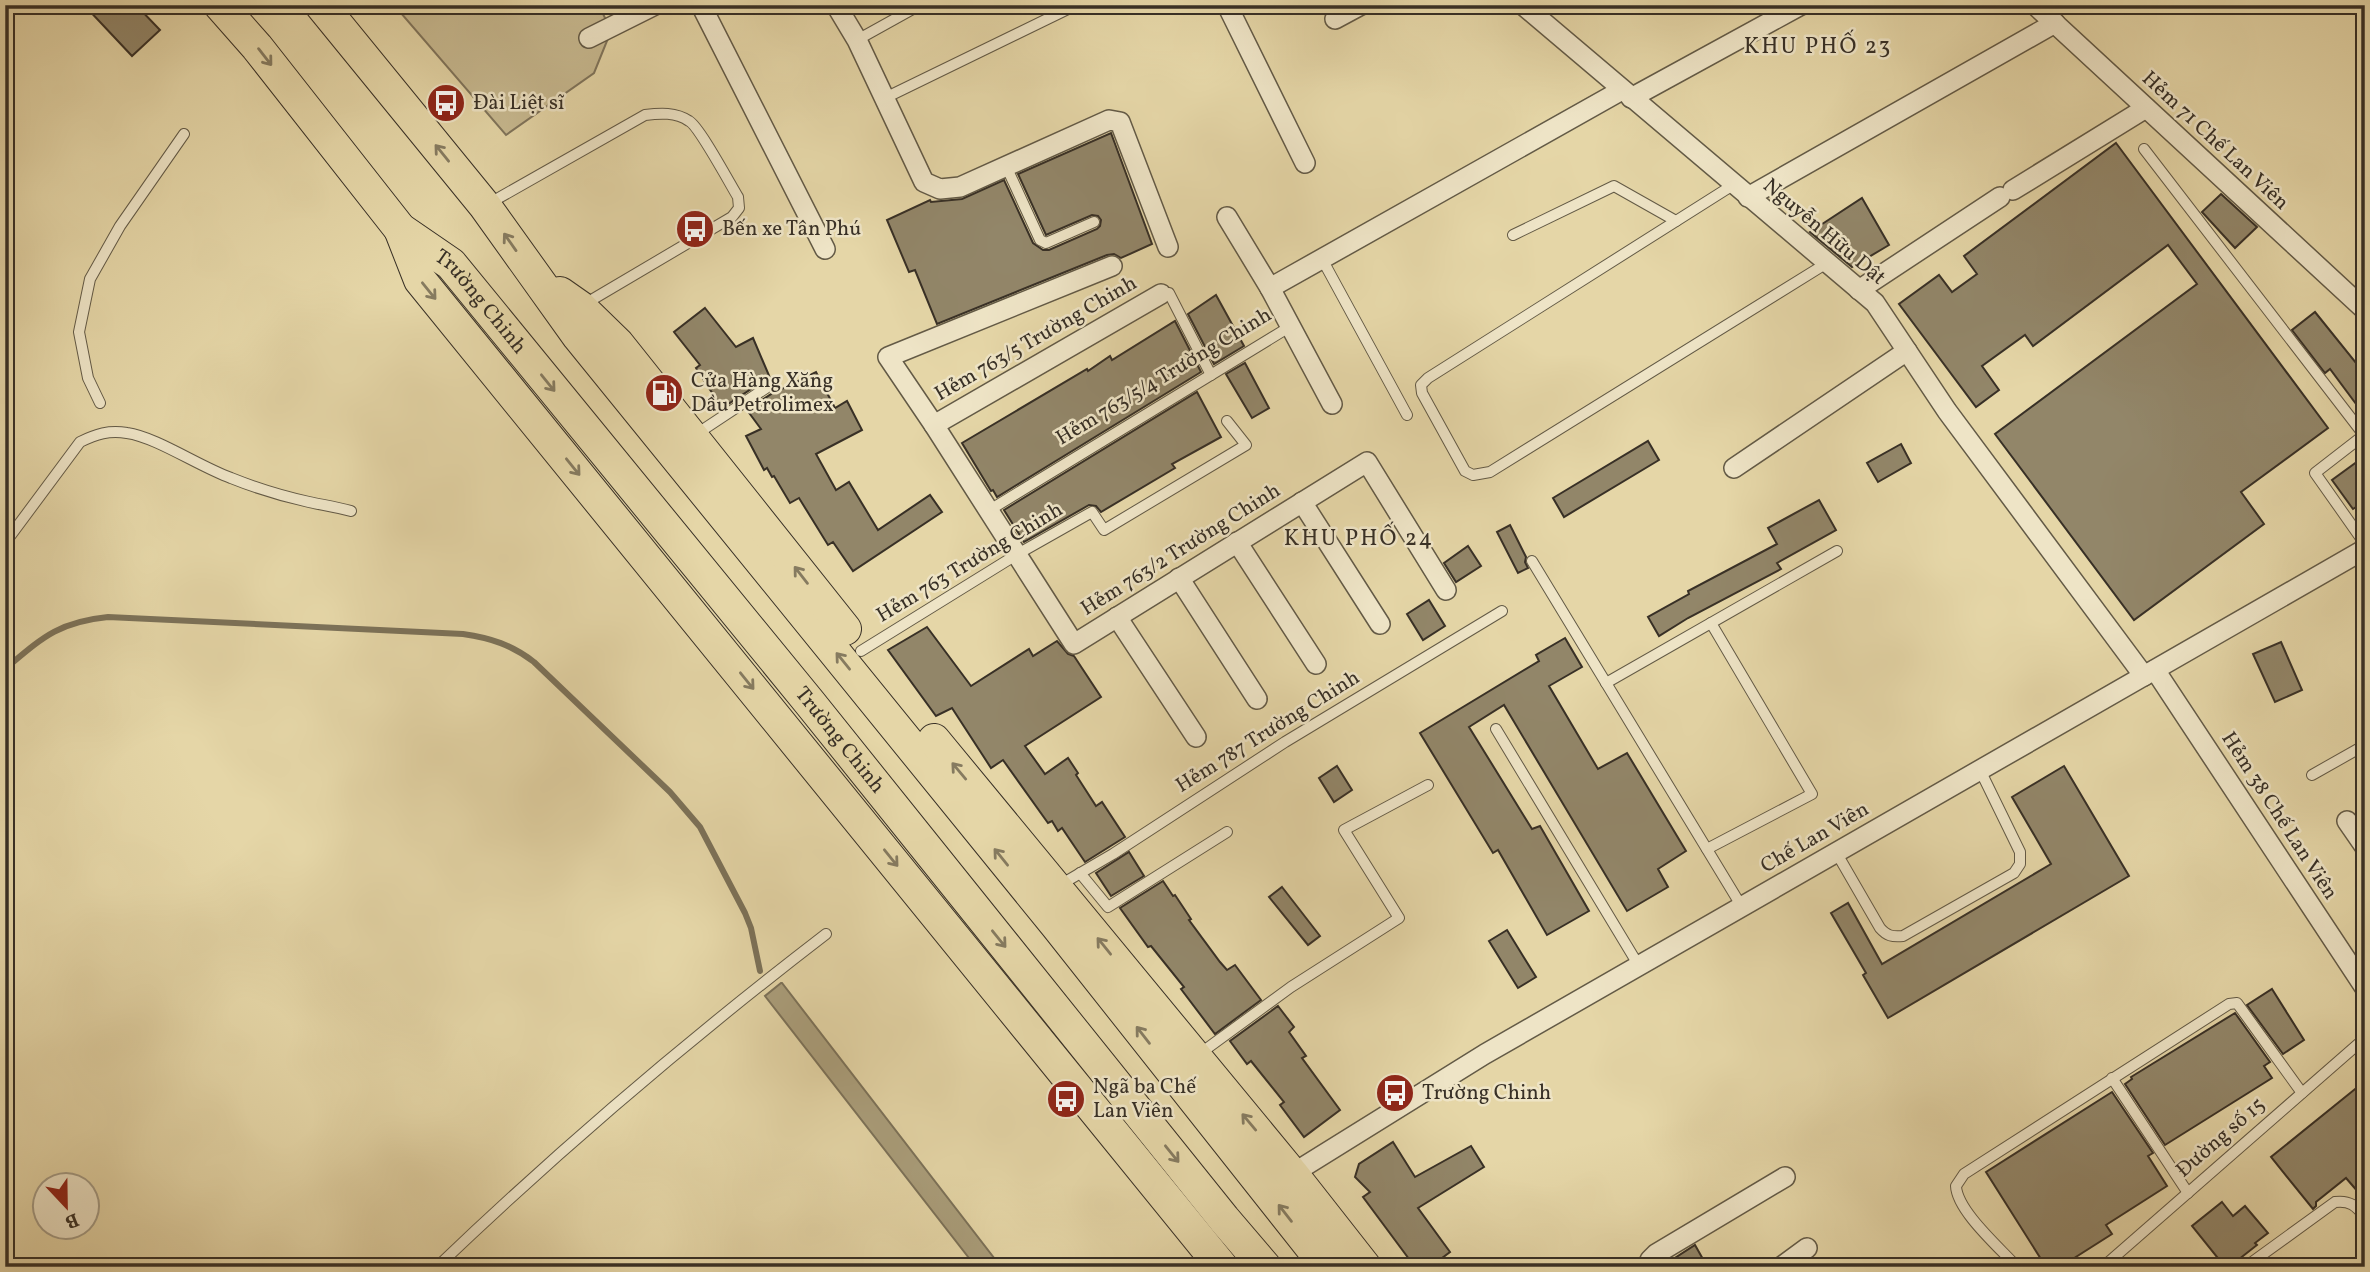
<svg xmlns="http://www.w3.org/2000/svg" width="2370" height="1272" font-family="Vollkorn,serif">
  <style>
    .green { fill: #c8ba91; stroke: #80755c; stroke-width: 2 }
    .water { fill: #aa9e7b; stroke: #7c7259; stroke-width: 2 }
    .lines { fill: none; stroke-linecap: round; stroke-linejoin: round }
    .stream { stroke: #7c7259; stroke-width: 6 }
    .building { fill: #928669; stroke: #383026; stroke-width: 2 }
    .service-casing { stroke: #635a46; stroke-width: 12 }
    .minor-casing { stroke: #635a46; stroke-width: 22 }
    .primary-casing { stroke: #383026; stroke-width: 34 }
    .service { stroke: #eee4c6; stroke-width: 10 }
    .minor { stroke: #eee4c6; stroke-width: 19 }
    .primary { stroke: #e5d6a7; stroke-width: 32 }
    .oneway { stroke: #867b60 }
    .labels { text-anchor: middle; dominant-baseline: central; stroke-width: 5; stroke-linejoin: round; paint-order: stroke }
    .poi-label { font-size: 21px; fill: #383026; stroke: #eee4c6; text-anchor: start }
    .street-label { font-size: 21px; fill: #383026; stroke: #eee4c6 }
    .neighbourhood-label { font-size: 23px; letter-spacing: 2px; fill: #383026; stroke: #eee4c6 }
  </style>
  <rect width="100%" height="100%" fill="#e5d6a7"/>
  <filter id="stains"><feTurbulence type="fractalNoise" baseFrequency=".00286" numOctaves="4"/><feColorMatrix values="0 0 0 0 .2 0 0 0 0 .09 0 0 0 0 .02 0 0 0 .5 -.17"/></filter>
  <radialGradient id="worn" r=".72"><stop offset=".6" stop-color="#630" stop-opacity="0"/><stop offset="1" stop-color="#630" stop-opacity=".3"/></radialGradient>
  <polygon class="green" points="394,5 599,5 611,31 594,73 506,135"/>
  <polygon class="water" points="781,983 782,983 1001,1267 976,1267 765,996"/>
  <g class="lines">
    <path class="stream" d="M5 669C42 638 58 622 108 617L463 634C491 638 512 645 534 662L670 792 700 827 745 913 751 928 760 971"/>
  </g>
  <g class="building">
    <polygon points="84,5 136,5 160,30 132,56"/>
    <polygon points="1111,133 1152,244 1121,258 1114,254 1107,255 937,324 915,270 909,272 887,220 930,200 931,202 962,199 1004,180 1033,243 1043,250 1049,250 1097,229 1100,226 1101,220 1098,216 1092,215 1046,235 1018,174"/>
    <polygon points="2116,143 2328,428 2241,492 2264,524 2134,620 1995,434 2197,284 2168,245 2033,346 2025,335 1982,366 1999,390 1976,407 1899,304 1939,275 1952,292 1977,274 1964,256"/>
    <polygon points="2221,194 2257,227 2235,248 2202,212"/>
    <polygon points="1862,198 1889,245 1852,267 1810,232"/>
    <polygon points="1216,295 1244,346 1214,364 1188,314"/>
    <polygon points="705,308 736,347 753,338 776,392 816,372 835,408 847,401 862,430 816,454 836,490 849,482 878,530 930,495 942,512 853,571 833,542 828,545 799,498 790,503 774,476 772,477 767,468 764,470 746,436 761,429 747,410 771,394 773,388 772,383 766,381 762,382 722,408 696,368 700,365 674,332"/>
    <polygon points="2315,312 2365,374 2365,416 2330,369 2325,373 2292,330"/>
    <polygon points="1175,321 1201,372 997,497 993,490 991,491 962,443 1087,369 1088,371 1110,356 1112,360"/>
    <polygon points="1245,363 1269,408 1252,418 1226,374"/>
    <polygon points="1197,392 1221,437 1172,464 1175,468 1101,512 1096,506 1089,505 1024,542 1004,510"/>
    <polygon points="1648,441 1659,460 1564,517 1553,498"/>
    <polygon points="1901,444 1911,463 1878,482 1867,463"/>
    <polygon points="2365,456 2365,501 2353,509 2332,480"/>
    <polygon points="1819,500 1836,530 1777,563 1781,569 1688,618 1659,636 1648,617 1689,594 1688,591 1777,544 1768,528"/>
    <polygon points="1510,525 1526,557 1525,562 1528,568 1518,573 1497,532"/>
    <polygon points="1468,546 1481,566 1456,582 1444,563"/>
    <polygon points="1429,600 1445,626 1423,640 1407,614"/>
    <polygon points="927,627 971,686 1029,649 1033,656 1057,641 1068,654 1074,656 1101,697 1025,746 1045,774 1068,758 1078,773 1076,775 1096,806 1102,802 1125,837 1085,862 1062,828 1058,831 1052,821 1048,823 1003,760 991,768 952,708 936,716 888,650"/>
    <polygon points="1565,638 1582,667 1549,686 1598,769 1627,753 1686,851 1658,869 1668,887 1627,911 1504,705 1469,727 1532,829 1540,826 1589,911 1547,935 1498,850 1493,853 1420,733 1539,661 1536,655"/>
    <polygon points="2281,642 2302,690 2275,702 2253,654"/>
    <polygon points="1337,766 1352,790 1334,802 1319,778"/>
    <polygon points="2064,766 2129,876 1888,1018 1863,975 1866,973 1831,913 1848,903 1882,964 2051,864 2012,797"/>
    <polygon points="1129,852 1144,876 1111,896 1096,873"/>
    <polygon points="1163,881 1173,896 1175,895 1191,919 1189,920 1220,962 1227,970 1235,965 1261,1000 1215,1034 1181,989 1184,987 1151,946 1148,947 1120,908"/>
    <polygon points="1282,887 1320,936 1308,945 1269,897"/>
    <polygon points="1507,930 1536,977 1518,988 1489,941"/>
    <polygon points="2272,989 2304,1040 2283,1054 2247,1005"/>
    <polygon points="1278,1006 1294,1027 1289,1032 1306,1056 1302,1058 1340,1110 1304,1137 1280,1105 1284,1102 1251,1061 1247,1064 1230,1041"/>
    <polygon points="2235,1013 2270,1062 2264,1066 2272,1078 2165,1145 2125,1084 2132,1079 2131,1077"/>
    <polygon points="2365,1081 2365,1200 2346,1178 2316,1202 2316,1206 2313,1209 2271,1157"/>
    <polygon points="2112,1092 2153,1153 2148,1156 2167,1186 2106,1225 2112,1234 2060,1267 2046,1267 1986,1172"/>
    <polygon points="1393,1142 1415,1177 1471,1146 1484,1167 1418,1208 1450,1252 1430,1267 1415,1267 1363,1197 1370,1192 1355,1177 1359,1164"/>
    <polygon points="2222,1202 2233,1216 2245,1206 2268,1233 2255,1243 2257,1245 2229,1267 2225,1267 2192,1226"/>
    <polygon points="1695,1245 1704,1261 1694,1267 1661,1267"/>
  </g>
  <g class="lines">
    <defs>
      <g id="service">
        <polyline points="857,40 920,5"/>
        <polyline points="885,98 1076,5"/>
        <polyline points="2144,149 2364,435 2315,473 2365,544"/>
        <polyline points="1006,166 1040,240 1046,243 1094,222"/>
        <polyline points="1733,185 1428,378 1421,385 1422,393 1465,471 1473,475 1490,472 1827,263"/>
        <path d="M488 204 645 115C660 113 676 112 689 121 699 126 730 184 738 197L739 208 732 217 583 305"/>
        <polyline points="1513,235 1614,186 1676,221"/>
        <polyline points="1322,259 1407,415"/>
        <polyline points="1161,294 1169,293 1211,375"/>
        <polyline points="100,403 88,378 79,332 90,279 120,226 184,134"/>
        <polyline points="695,435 766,388"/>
        <polyline points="988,511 1291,326"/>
        <path d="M5 543 80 442C96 434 109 430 127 433 156 437 200 467 231 478 256 488 282 496 309 502 323 505 337 507 351 511"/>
        <polyline points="1532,561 1742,907"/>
        <polyline points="861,651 1016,555 1092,512 1104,530 1246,445 1227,421"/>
        <polyline points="1606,683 1837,551"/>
        <polyline points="1496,729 1639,966"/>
        <polyline points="2312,775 2365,745"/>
        <polyline points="1707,849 1812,794 1711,623"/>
        <path d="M1836 852 1880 928C1887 936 1892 937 1903 936L2014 873 2020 864V852L1980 770"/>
        <polyline points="1080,873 1108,907 1227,832"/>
        <polyline points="1060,885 1113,854 1285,742 1502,611"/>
        <polyline points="1198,1055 1291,987 1399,918 1344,830 1428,785"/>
        <polyline points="2112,1078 2188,1193"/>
        <path d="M437 1267C559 1150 692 1037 826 934"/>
        <path d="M2017 1267C2000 1248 1957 1211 1956 1186L1964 1174 2229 1004 2237 1003 2302 1093"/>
        <polyline points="2103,1267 2365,1038"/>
        <path d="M2248 1267V1265L2335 1202C2350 1200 2356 1206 2365 1217"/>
      </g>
      <g id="minor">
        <polyline points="701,5 825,249"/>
        <polyline points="836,5 857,40 924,182 940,189 960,187 1109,120 1120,122 1168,247"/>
        <polyline points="1227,5 1305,163"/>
        <polyline points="1523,5 1875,303 1947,411 2144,676"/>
        <polyline points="2035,5 2365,310"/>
        <polyline points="1335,19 1361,5"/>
        <polyline points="589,38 655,5"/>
        <polyline points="1631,98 1801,5"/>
        <polyline points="2013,190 2146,108"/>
        <polyline points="1748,197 2055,23"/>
        <polyline points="1227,217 1270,288 1332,404"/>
        <polyline points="1112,266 888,357 934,425 1074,644 1367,462 1446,590"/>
        <polyline points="1270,288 1622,90"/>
        <polyline points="1859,290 2000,197"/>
        <polyline points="934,425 1161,294"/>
        <polyline points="1734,468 1907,351"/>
        <polyline points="1302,502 1380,624"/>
        <polyline points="1237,542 1316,664"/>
        <polyline points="1179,578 1257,699"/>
        <polyline points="1117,617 1196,737"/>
        <polyline points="2155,670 2365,988"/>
        <polyline points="2347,821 2365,847"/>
        <polyline points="1292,1174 1485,1054 2365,549"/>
        <polyline points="1648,1267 1650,1260 1656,1254 1785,1177"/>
        <polyline points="1781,1267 1807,1248"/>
      </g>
      <g id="primary">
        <path id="s1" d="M220 5 257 47 400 229 451 264 810 703 1224 1219 1265 1267"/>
        <polyline points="321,5 485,206 578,336 1057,926 1327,1267"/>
        <polyline points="400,229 420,280 1222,1267"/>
        <polyline points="560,293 580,307 618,344 845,629"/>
        <polyline points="934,740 1292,1174 1365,1267"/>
      </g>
    </defs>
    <use href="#service" class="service-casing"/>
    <use href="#minor" class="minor-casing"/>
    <use href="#primary" class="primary-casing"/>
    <use href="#service" class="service"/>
    <use href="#minor" class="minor"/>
    <use href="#primary" class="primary"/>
  </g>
  <defs><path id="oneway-shaft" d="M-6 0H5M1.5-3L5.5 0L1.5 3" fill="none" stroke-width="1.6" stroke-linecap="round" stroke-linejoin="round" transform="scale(1.75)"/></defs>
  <g class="oneway">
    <use href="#oneway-shaft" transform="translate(265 57) rotate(52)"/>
    <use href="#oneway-shaft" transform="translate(442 153) rotate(-129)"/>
    <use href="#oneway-shaft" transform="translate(510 242) rotate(-125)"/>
    <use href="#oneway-shaft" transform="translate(429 291) rotate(51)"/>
    <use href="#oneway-shaft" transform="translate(548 383) rotate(51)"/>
    <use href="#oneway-shaft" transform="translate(573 467) rotate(51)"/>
    <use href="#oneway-shaft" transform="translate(801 575) rotate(-128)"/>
    <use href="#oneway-shaft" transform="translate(843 661) rotate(-129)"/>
    <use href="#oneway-shaft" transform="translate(747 681) rotate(51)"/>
    <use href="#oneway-shaft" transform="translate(959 771) rotate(-130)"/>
    <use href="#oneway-shaft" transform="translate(1001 857) rotate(-129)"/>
    <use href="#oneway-shaft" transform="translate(891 858) rotate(51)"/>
    <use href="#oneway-shaft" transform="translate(999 939) rotate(51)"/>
    <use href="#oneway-shaft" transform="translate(1104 946) rotate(-129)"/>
    <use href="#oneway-shaft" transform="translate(1143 1035) rotate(-128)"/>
    <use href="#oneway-shaft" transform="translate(1249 1122) rotate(-130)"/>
    <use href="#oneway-shaft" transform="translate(1172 1154) rotate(51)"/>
    <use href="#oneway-shaft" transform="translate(1285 1213) rotate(-128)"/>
  </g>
  <defs>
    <symbol id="bus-disc" viewBox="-11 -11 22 22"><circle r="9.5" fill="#8f2418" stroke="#eee4c6"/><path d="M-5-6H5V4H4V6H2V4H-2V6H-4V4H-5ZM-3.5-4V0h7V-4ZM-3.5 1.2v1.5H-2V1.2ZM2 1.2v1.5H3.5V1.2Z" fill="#fff"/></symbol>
    <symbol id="fuel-disc" viewBox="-11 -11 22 22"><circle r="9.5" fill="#8f2418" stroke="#eee4c6"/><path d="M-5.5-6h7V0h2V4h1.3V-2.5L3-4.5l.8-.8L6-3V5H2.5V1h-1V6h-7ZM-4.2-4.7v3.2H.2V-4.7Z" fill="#fff"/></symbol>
  </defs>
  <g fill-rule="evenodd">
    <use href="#bus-disc" x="424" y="81" width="44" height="44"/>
    <use href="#bus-disc" x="673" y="207" width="44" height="44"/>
    <use href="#fuel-disc" x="642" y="371" width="44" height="44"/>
    <use href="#bus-disc" x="1373" y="1071" width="44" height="44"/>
    <use href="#bus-disc" x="1044" y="1077" width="44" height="44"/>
  </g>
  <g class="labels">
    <g class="poi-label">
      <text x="473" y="103">Đài Liệt sĩ</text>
      <text x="722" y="229">Bến xe Tân Phú</text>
      <text x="691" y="381">Cửa Hàng Xăng<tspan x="691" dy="24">Dầu Petrolimex</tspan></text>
      <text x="1093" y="1087">Ngã ba Chế<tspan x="1093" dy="24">Lan Viên</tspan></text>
      <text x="1422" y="1093">Trường Chinh</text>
    </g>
    <g class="street-label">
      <text transform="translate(2215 141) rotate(43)">Hẻm 71 Chế Lan Viên</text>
      <text transform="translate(1824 232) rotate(40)">Nguyễn Hữu Dật</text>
      <text stroke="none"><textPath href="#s1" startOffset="397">Trường Chinh</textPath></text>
      <text transform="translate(1036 339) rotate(-30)">Hẻm 763/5 Trường Chinh</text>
      <text transform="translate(1164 377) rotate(-31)">Hẻm 763/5/4 Trường Chinh</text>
      <text transform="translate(1181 550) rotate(-32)">Hẻm 763/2 Trường Chinh</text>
      <text transform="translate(970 563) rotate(-31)">Hẻm 763 Trường Chinh</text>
      <text transform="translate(1268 732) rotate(-32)">Hẻm 787 Trường Chinh</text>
      <text stroke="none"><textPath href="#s1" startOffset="964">Trường Chinh</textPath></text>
      <text transform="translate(2279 816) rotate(57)">Hẻm 38 Chế Lan Viên</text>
      <text transform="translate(1815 838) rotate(-30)">Chế Lan Viên</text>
      <text transform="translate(2221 1138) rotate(-41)">Đường số 15</text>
    </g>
    <g class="neighbourhood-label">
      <text x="1818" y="47">KHU PHỐ 23</text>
      <text x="1359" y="539">KHU PHỐ 24</text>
    </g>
  </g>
  <rect width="2370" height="1272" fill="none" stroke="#e5d6a7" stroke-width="28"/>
  <rect x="7" y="7" width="2356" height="1258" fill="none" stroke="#383026" stroke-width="3.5"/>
  <rect x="14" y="14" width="2342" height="1244" fill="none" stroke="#383026" stroke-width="2"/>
  <g transform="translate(66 1206) rotate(158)"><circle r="33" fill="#eee4c6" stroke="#a59c86" stroke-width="2"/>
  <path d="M0-5L12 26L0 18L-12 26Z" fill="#8f2418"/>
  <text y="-10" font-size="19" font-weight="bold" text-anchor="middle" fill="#383026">B</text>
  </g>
  <rect width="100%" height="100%" filter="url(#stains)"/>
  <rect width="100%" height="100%" fill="url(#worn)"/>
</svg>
